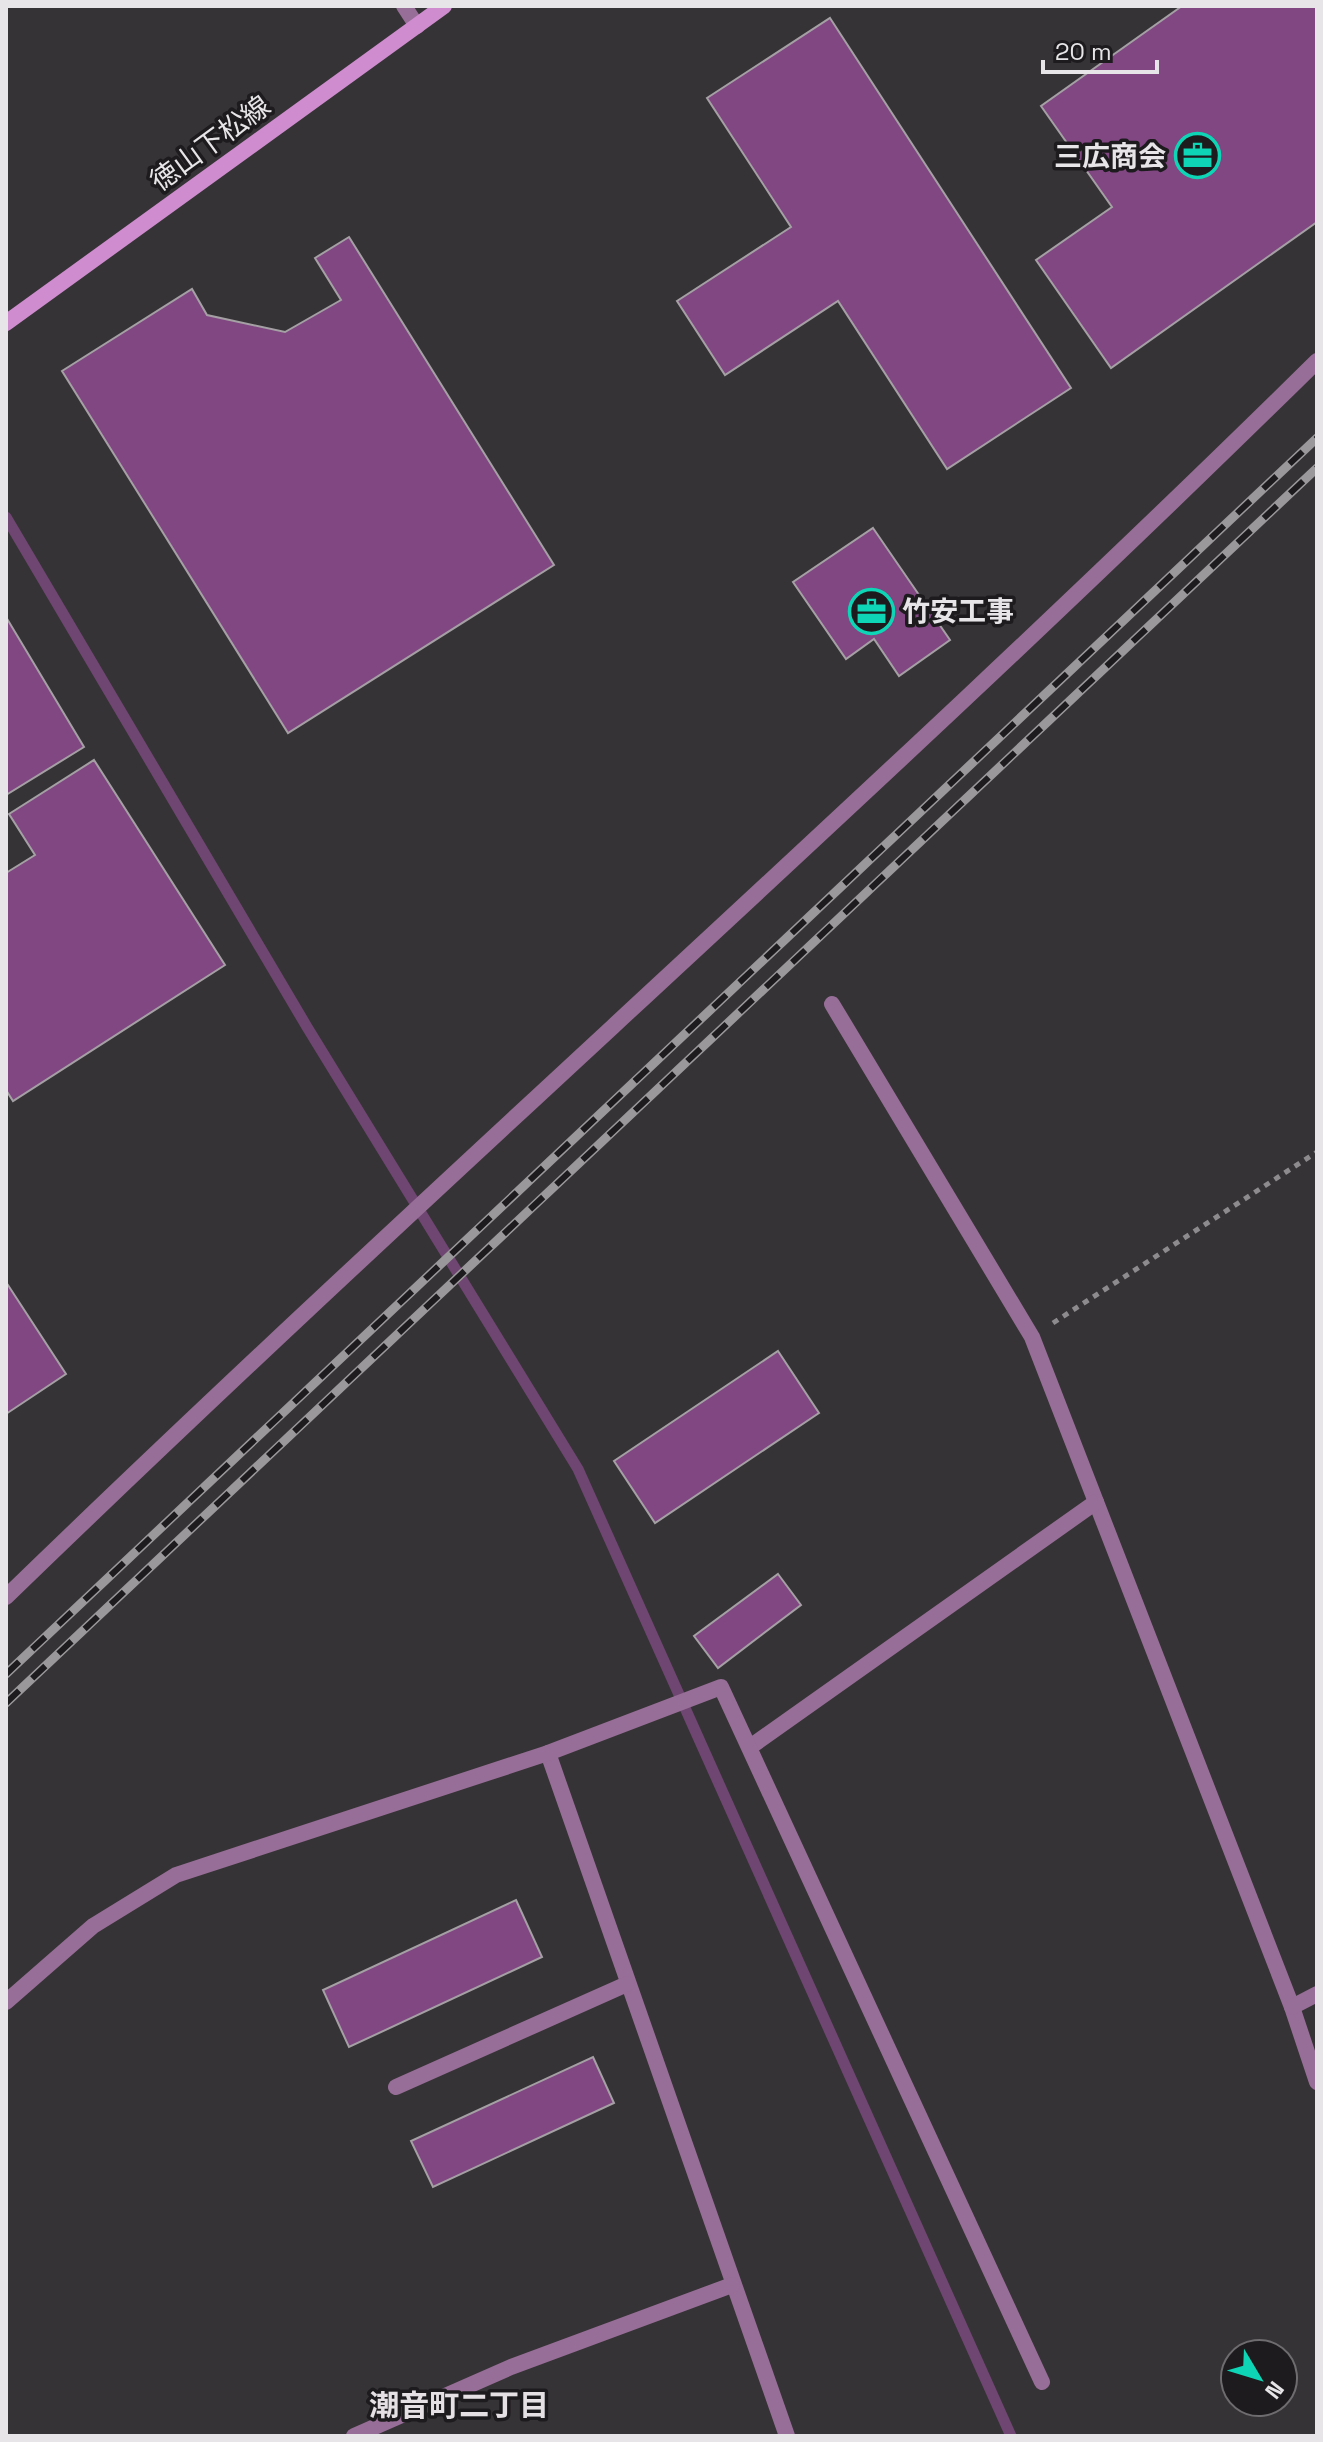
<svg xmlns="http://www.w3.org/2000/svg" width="1323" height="2442" font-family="'Space Grotesk','Noto Sans JP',sans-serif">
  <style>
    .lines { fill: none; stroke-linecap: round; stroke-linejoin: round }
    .stream { stroke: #6f4571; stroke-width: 11 }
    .building { fill: #814783; stroke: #a4a0a4; stroke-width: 2 }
    .path { stroke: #8d8b8d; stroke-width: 5; stroke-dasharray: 6 6; stroke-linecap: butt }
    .street { stroke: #976e97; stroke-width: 16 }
    .secondary { stroke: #cf8dd0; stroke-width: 16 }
    .rail-casing { stroke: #9a989a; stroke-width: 9 }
    .rail { stroke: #1d1b1d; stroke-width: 6; stroke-dasharray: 18; stroke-linecap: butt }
    .labels { text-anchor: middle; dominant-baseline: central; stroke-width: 7; stroke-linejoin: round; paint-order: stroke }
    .street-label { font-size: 28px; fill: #e7e5e7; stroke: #1d1b1d }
    .poi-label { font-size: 28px; font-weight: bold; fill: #e7e5e7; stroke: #1d1b1d; text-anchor: end }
    .neighbourhood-label { font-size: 30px; font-weight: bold; fill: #e4e0e4; stroke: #1d1b1d }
  </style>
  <rect width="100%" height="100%" fill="#363336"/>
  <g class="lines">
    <polyline class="stream" points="6,517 307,1027 578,1469 1011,2436"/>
  </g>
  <g class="building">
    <polygon points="1182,6 1317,6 1317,222 1111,368 1036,260 1112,207 1041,106"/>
    <polygon points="830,18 1071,388 947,469 838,301 725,375 677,301 791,227 707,98"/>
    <polygon points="349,237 554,565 288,733 62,371 192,289 207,315 285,332 341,300 315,258"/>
    <polygon points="873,528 950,640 899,676 874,639 846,659 793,582"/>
    <polygon points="6,617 84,747 6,795"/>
    <polygon points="94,760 225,965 13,1101 6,1090 6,873 35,855 9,814"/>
    <polygon points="6,1282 66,1374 6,1414"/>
    <polygon points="778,1351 819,1413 655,1523 614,1461"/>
    <polygon points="778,1574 801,1605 718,1668 694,1636"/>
    <polygon points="516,1900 542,1957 349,2047 323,1990"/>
    <polygon points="593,2057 614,2103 433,2187 411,2141"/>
  </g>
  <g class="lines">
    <polyline class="path" points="1053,1323 1317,1152"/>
    <g class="street">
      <polyline points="404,6 417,26"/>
      <polyline points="832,1004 1032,1337 1292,2007 1317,2082"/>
      <path d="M6 1597C437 1179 889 783 1317 361"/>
      <polyline points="750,1747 1096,1502"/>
      <polyline points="548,1753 787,2436"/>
      <polyline points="6,2002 93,1926 176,1875 548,1753 721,1687 1042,2382"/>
      <polyline points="1292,2007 1317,1994"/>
      <polyline points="396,2087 627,1984"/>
      <polyline points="354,2436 511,2367 732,2285"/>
    </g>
    <polyline class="secondary" points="6,323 444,6"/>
    <defs>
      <g id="rail">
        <polyline points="6,1674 1317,438"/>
        <polyline points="6,1703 1317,468"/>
      </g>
    </defs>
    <use href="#rail" class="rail-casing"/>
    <use href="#rail" class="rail"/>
  </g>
  <defs>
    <symbol id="office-ring" viewBox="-11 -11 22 22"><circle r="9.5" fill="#1d1b1d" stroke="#0dd5b5" stroke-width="1.5"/><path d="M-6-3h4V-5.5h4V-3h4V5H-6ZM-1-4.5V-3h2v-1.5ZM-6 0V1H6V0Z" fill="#0dd5b5"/></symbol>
  </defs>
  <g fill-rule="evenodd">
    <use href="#office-ring" x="1172" y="130" width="51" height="51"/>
    <use href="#office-ring" x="846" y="586" width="51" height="51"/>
  </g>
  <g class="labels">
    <g class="street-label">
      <text transform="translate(210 143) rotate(-36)">徳山下松線</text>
    </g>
    <g class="poi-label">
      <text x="1166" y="156">三広商会</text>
      <text x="902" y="611" text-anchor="start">竹安工事</text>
    </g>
    <g class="neighbourhood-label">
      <text x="459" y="2405">潮音町二丁目</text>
    </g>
  </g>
  <rect width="1323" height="2442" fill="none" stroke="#e7e5e7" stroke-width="16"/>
  <g transform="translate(1259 2378) rotate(128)"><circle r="38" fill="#1d1b1d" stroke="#6e6c6e" stroke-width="2"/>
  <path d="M0-6L14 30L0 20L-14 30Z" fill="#0dd5b5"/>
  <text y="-12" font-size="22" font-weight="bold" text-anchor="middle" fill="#e7e5e7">N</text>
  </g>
  <path d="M1043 60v12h114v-12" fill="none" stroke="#e7e5e7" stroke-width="4"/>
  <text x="1055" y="60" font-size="24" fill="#e7e5e7" stroke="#1d1b1d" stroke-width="6" paint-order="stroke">20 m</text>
</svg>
